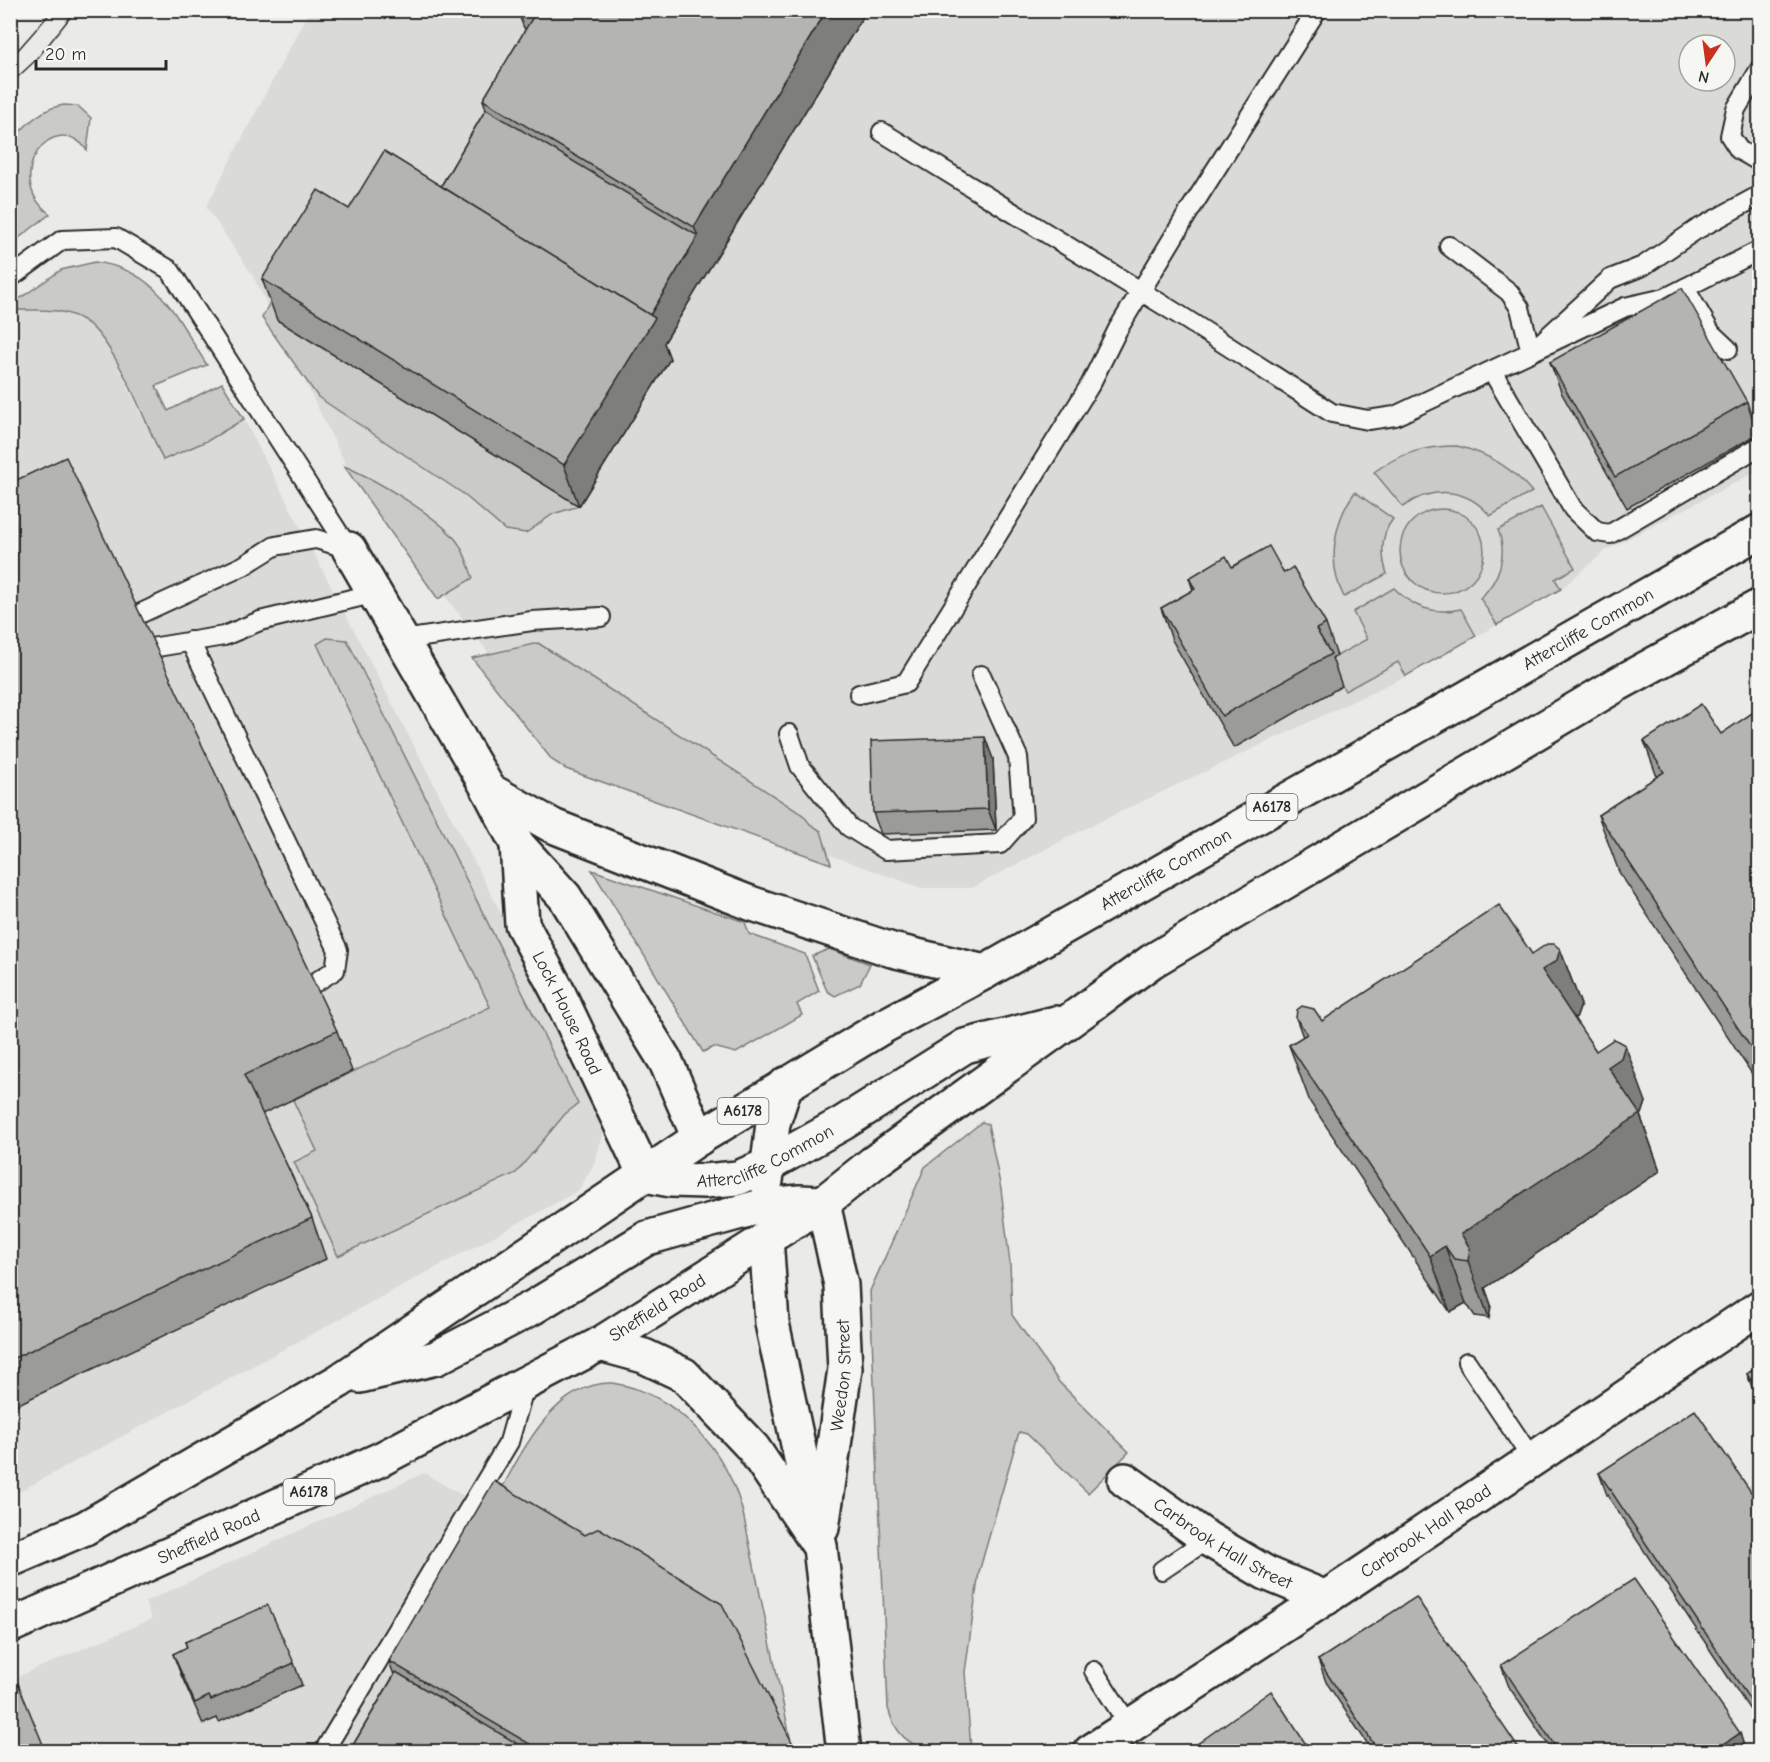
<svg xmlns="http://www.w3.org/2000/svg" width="1770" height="1762" font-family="'Comic Neue',sans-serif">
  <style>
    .built { fill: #dadad6; fill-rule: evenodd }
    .green { fill: #cacac7; stroke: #7a7a79; stroke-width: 1.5 }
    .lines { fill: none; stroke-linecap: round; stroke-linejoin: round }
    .service-casing { stroke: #2b2b2b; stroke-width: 22 }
    .minor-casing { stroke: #2b2b2b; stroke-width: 38 }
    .tertiary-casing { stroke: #2b2b2b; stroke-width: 38 }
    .primary-casing { stroke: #2b2b2b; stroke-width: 38 }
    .service { stroke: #f6f6f2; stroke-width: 18 }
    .minor { stroke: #f6f6f2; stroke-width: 33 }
    .tertiary { stroke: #f6f6f2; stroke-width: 33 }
    .primary { stroke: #f6f6f2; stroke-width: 33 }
    .tram { stroke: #2b2b2b; stroke-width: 1.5 }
    .wall { fill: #9b9b98; stroke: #2b2b2b; stroke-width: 1.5 }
    .shaded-wall { fill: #7e7e7c; stroke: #2b2b2b; stroke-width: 1.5 }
    .building { fill: #b4b4b1; stroke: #2b2b2b; stroke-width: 1.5 }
    .labels { text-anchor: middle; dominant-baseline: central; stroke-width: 5; stroke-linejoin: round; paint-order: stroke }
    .shield { fill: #f6f6f2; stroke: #686867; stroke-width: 1.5 }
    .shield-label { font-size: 16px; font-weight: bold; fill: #2b2b2b }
    .street-label { font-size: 18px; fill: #2b2b2b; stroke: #f6f6f2 }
  </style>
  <rect width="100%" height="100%" fill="#eaeae6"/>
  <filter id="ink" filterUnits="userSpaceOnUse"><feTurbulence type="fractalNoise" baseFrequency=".0167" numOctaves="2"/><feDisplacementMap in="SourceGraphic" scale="12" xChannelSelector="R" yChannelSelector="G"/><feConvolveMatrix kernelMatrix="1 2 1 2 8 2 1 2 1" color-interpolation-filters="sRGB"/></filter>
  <g filter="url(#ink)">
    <g class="built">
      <path d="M309 11H1759V470L1605 551 1561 589 1406 676 1082 830 972 888H922L573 763 349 471 252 274 206 207ZM1689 45H1725V81H1689Z"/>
      <polygon points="10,302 19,310 56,309 83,319 104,337 163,460 209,440 244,419 594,1092 600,1110 603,1135 594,1164 578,1191 11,1496"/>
      <polygon points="424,1473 600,1576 792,1751 11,1751 10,1680 152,1619 145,1602"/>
    </g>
    <g class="green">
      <path d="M64 105 78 106 91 118 87 150C54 106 0 177 50 214L11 244V141C26 125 41 108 64 105Z"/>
      <path d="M95 262C159 270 175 316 207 365L156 386 168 411 222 383 244 419 209 440 163 460C147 426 113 334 81 319 61 308 41 310 19 310L12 304 61 270Z"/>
      <polygon points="271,300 277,320 579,506 553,514 526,533 505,530 462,493 318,397 262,318"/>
      <path d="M1457 446C1487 453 1512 467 1532 492L1490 516C1467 487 1431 486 1403 507L1374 472C1400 453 1425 446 1457 446Z"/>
      <path d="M344 466C373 478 436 515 456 540 465 551 468 565 473 578L438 599Z"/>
      <path d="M1355 492 1393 519C1380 535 1381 555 1387 574L1344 597C1327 564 1333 522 1355 492Z"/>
      <path d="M1541 507 1575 568 1555 579 1561 589 1497 625 1480 598C1499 581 1508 555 1498 530Z"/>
      <circle cx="1442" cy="551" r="42"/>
      <path d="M1394 588C1413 608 1434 615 1461 609L1476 636 1406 676 1398 662 1345 691 1328 661 1367 639 1353 612Z"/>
      <polygon points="327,638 347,640 578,1104 565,1114 516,1173 338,1256 294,1162 317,1151 293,1100 490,1007 317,644"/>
      <polygon points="538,643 803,815 810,824 821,831 831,864 566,769 552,760 472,658"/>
      <polygon points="592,870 745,922 749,934 805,954 819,991 797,1004 802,1015 736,1053 714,1047 703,1052"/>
      <polygon points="829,949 870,964 860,984 835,996 827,991 812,956"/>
      <path d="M982 1122 988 1124 1001 1189 1010 1263 1012 1315 1059 1382 1129 1452 1088 1493 1027 1434 1019 1432 979 1572 965 1672 971 1749C932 1752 900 1753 888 1708L870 1291 925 1167Z"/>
      <path d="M612 1383C678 1393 727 1451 743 1513L793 1751 490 1511C515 1466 549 1382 612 1383Z"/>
    </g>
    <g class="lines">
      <defs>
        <g id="service">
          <polyline points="1760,69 1736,109 1730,136 1739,150 1760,162"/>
          <polyline points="882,132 1181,316 1332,413 1368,420 1395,416 1531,352 1520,308 1509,292 1449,246"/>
          <polyline points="1760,195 1696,230 1643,266 1610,279 1531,352 1625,307 1665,298 1760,250"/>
          <polyline points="10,278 62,240 116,238 170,270 349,549"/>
          <polyline points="1685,288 1711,333 1728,349"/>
          <polyline points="1492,371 1573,509 1597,532 1610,534 1760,446"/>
          <polyline points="135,616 243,566 275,546 316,539 349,549"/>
          <polyline points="403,640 532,621 601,617"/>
          <polyline points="190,641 338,950 335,970 311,985"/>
          <polyline points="151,648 224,636 260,621 376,593"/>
          <polyline points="859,694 906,683 1090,385 1118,329 1188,213 1317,10"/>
          <polyline points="789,734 800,766 849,827 886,850 1000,844 1023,818 1018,757 981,675"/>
          <polyline points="1467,1362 1532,1459"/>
          <polyline points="1162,1570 1208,1539"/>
          <polyline points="1094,1671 1130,1727"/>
          <polyline points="324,1751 509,1442 525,1385"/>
        </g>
        <g id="minor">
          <polyline points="349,549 489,790 517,844 565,897 666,1062 699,1138"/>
          <path id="s1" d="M517 844 522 924 557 990 645 1175"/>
          <path id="s2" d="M1125 1480 1208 1539 1266 1573 1326 1598"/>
          <path id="s3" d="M1090 1752 1348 1583 1760 1307"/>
        </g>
        <g id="tertiary">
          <polyline points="766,1238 772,1323 820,1547 844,1752"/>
          <path id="s4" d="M822 1528 845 1369 841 1285 823 1203"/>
        </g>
        <g id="primary">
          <polyline points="489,790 553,826 750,903 892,950 985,972"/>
          <path id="s5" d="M645 1175 671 1180 704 1181 738 1178 766 1166 843 1123 965 1046 1056 1023"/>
          <polyline points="766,1181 773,1123 786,1084"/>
          <polyline points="600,1344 644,1356 684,1375 753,1448 820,1547"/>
          <polyline points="360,1376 436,1358 532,1308 647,1238 766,1205 800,1202 821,1203"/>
          <path id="s6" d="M10 1560 85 1528 339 1381 699 1138 884 1026 985 972 1760 531"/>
          <path id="s7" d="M10 1626 381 1459 600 1344 823 1203 873 1163 1152 961 1618 684 1760 606"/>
        </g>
      </defs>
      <use href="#service" class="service-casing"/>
      <use href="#minor" class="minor-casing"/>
      <use href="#tertiary" class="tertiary-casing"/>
      <use href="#primary" class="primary-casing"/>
      <use href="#service" class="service"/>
      <use href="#minor" class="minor"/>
      <use href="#tertiary" class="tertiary"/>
      <use href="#primary" class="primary"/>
      <g class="tram">
        <polyline points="10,59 53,10"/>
        <polyline points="10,84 36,60 76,10"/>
      </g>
    </g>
    <g class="wall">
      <polygon points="517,10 867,10 664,343 670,359 579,506 277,320 262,279 349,209 441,186 486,109 483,100 526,29 524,28"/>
      <polygon points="1550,362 1747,402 1758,434 1627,508 1562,394"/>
      <polygon points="10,483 337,1031 352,1071 262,1114 312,1218 326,1259 10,1408"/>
      <polygon points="1232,567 1284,573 1326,624 1337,656 1332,658 1342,686 1234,748 1172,640 1161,608 1193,590 1189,578"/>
      <polygon points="1760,708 1760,1086 1619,872 1598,815 1657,777 1644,741 1721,734"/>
      <polygon points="993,759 996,830 881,834 873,813"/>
      <polygon points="1560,949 1581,1005 1577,1016 1574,1019 1596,1051 1646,1102 1642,1114 1640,1115 1660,1171 1485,1288 1491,1305 1489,1318 1475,1316 1466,1303 1450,1312 1310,1102 1289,1045 1303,1037 1296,1018 1322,1021 1532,954"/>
      <polygon points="1760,1365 1760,1403 1755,1395 1747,1374"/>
      <polygon points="1599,1473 1760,1505 1760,1725 1607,1495"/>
      <polygon points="185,1642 294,1663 302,1685 219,1722 217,1718 203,1724 181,1675 173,1654 187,1648"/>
      <polygon points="1318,1660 1521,1752 1373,1752 1326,1682"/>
      <polygon points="389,1661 797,1752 349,1752 394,1675"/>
      <polygon points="1501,1665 1746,1752 1553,1752 1509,1687"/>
    </g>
    <g class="shaded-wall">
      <polygon points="827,10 867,10 664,343 670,359 579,506 564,465 647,320 698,236 694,227"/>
      <polygon points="985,737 993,759 996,830 988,809"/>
      <polygon points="1560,949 1581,1005 1577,1016 1562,1027 1542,970"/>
      <polygon points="1625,1045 1646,1102 1642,1114 1640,1115 1660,1171 1485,1288 1491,1305 1489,1318 1468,1261 1461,1234 1608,1067"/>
      <polygon points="1445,1246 1466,1303 1450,1312 1430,1256"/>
      <polygon points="1740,1733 1746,1752 1712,1752"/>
    </g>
    <g class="building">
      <polygon points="537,10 827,10 694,227 483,100"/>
      <polygon points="486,109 698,236 650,315 441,186"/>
      <polygon points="384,151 655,318 564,465 262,279 318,190 349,209"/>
      <polygon points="1682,288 1747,402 1615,477 1550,362"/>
      <polygon points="66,457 337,1031 244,1075 312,1218 10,1360 10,483"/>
      <polygon points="1269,546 1284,573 1293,567 1326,624 1316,629 1331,654 1222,716 1161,608 1195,589 1189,578 1226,556 1232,567"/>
      <polygon points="1701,704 1721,734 1760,708 1760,1056 1757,1057 1598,815 1664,772 1644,741"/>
      <polygon points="985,737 988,809 873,813 871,741"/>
      <polygon points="1499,905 1532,954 1547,944 1554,944 1560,949 1557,960 1542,970 1596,1051 1614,1039 1625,1045 1621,1058 1608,1067 1640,1114 1461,1234 1470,1248 1468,1261 1454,1259 1445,1246 1430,1256 1289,1045 1307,1034 1296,1018 1297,1010 1302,1006 1314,1009 1322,1021"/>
      <polygon points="1760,1365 1760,1393 1747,1374"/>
      <polygon points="1695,1410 1760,1505 1760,1715 1599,1473"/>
      <polygon points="494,1481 585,1535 599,1528 722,1604 797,1752 543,1752 389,1661"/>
      <polygon points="1634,1579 1740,1733 1712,1752 1559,1752 1501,1665"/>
      <polygon points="1416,1597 1521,1752 1379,1752 1318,1660"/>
      <polygon points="268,1605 294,1663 211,1700 209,1696 195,1703 173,1654 187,1647 185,1642"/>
      <polygon points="396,1672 531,1752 349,1752"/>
      <polygon points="17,1681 46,1752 10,1752 10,1684"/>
      <polygon points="1271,1691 1311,1752 1186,1752"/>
    </g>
  </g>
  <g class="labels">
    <g class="shield">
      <rect x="1246.5" y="794" width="51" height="26" rx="4.5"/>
      <rect x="717.5" y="1098" width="51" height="26" rx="4.5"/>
      <rect x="283.5" y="1479" width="51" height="26" rx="4.5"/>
    </g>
    <g class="shield-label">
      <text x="1272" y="807">A6178</text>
      <text x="743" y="1111">A6178</text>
      <text x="309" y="1492">A6178</text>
    </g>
    <g class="street-label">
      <text stroke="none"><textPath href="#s6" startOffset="1834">Attercliffe Common</textPath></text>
      <text stroke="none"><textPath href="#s6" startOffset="1348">Attercliffe Common</textPath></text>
      <text stroke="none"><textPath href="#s1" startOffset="180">Lock House Road</textPath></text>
      <text stroke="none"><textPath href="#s5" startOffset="126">Attercliffe Common</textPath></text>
      <text stroke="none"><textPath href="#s7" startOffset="722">Sheffield Road</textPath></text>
      <text stroke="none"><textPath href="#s4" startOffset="154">Weedon Street</textPath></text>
      <text stroke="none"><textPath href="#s3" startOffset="402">Carbrook Hall Road</textPath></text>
      <text stroke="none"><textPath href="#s7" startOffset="218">Sheffield Road</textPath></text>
      <text stroke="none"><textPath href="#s2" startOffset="117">Carbrook Hall Street</textPath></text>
    </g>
  </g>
  <rect width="1770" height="1762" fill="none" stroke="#f6f6f2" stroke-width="36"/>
  <rect x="18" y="18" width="1734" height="1726" fill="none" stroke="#2b2b2b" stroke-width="2" filter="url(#ink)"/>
  <g transform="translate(1707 63) rotate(193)"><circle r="28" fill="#f6f6f2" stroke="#a5a5a2" stroke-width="1.5"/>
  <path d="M0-4.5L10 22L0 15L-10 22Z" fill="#c8321e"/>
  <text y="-9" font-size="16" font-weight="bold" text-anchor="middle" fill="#2b2b2b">N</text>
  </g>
  <path d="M36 60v9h130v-9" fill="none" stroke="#2b2b2b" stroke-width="3"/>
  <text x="45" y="60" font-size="18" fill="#2b2b2b" stroke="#f6f6f2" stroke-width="4.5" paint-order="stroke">20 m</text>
</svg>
